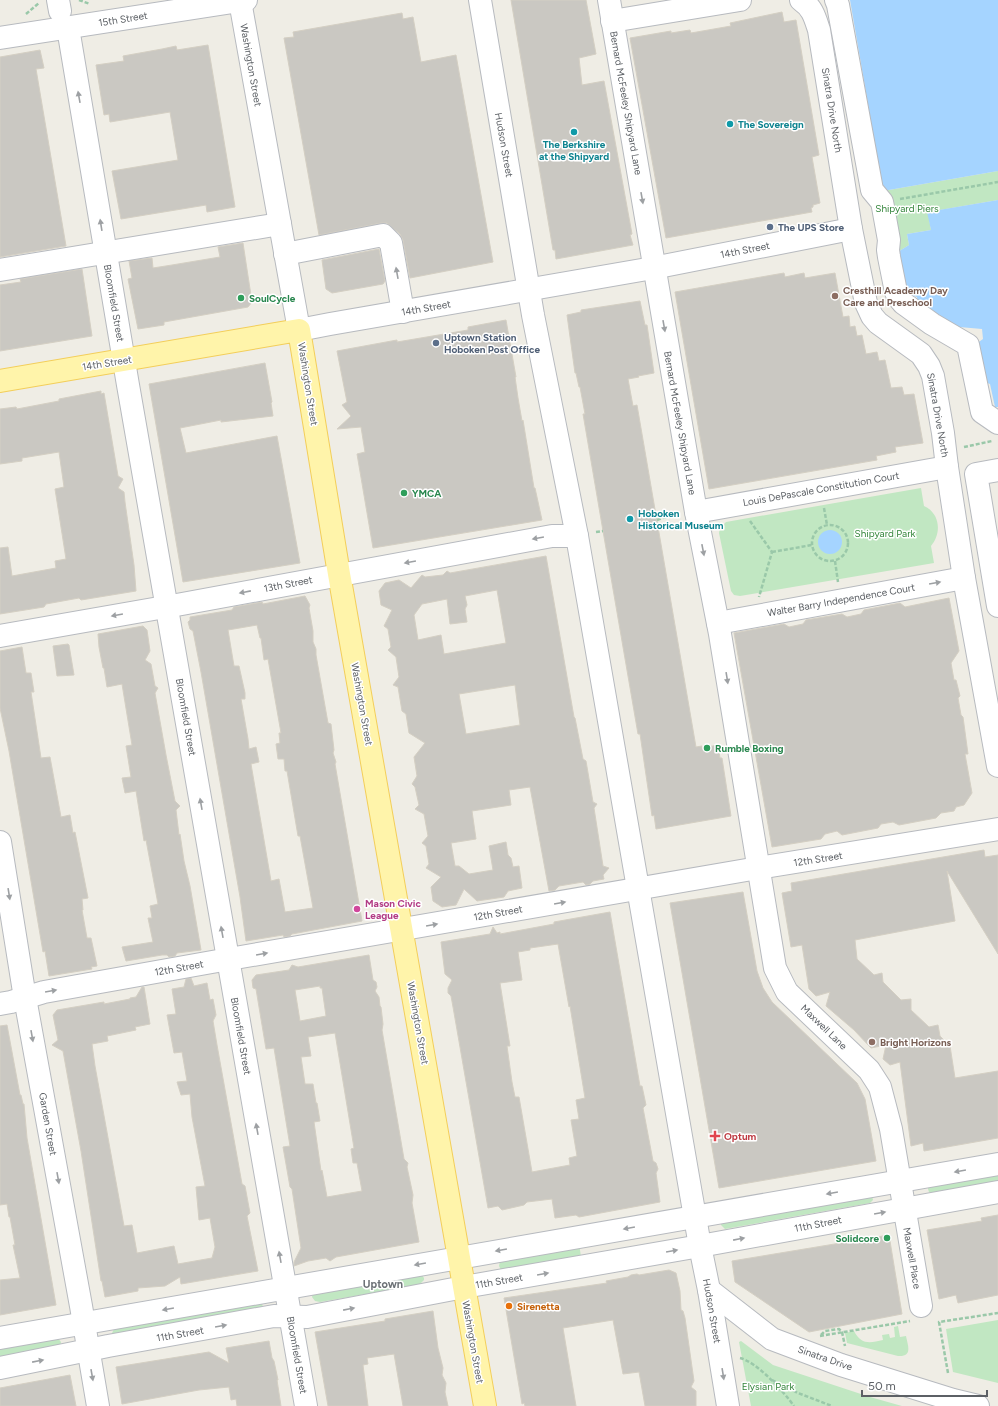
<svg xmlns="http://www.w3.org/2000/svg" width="998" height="1406" font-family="Figtree,sans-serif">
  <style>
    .green { fill: #c1e7c2 }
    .water { fill: #a5d4ff }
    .building { fill: #cac8c2; stroke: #d4cfc3; fill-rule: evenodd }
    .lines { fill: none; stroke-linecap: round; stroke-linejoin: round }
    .minor-casing { stroke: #b7babf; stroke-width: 24 }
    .major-casing { stroke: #f3ce5a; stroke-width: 24 }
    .path { stroke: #9ac8a9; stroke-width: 2.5; stroke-dasharray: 4 2; stroke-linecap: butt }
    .minor { stroke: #fff; stroke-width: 22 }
    .major { stroke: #fff4aa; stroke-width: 22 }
    .oneway { fill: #9da0a3 }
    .culture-dot { fill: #0f9aa8; stroke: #fff; stroke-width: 1.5 }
    .service-dot { fill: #5c6f8a; stroke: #fff; stroke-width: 1.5 }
    .education-dot { fill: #8d6e63; stroke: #fff; stroke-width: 1.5 }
    .leisure-dot { fill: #2e9e5b; stroke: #fff; stroke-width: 1.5 }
    .hotel-dot { fill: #d1479c; stroke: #fff; stroke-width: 1.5 }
    .health-dot { fill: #e0444e; stroke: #fff; stroke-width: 1.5 }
    .food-dot { fill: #e8710a; stroke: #fff; stroke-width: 1.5 }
    .labels { text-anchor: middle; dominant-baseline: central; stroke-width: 3; stroke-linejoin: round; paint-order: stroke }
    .street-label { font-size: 10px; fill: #5c6065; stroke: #fff }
    .culture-label { font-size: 10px; font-weight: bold; fill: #0d838f; stroke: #fff; text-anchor: start }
    .park-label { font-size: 10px; fill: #34853b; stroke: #fff }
    .service-label { font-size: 10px; font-weight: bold; fill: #4e5e75; stroke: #fff; text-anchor: start }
    .education-label { font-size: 10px; font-weight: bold; fill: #785e54; stroke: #fff; text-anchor: start }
    .leisure-label { font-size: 10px; font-weight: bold; fill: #27864d; stroke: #fff; text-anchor: start }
    .hotel-label { font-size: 10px; font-weight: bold; fill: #b23c85; stroke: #fff; text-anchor: start }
    .health-label { font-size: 10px; font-weight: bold; fill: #be3a42; stroke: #fff; text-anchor: start }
    .food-label { font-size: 10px; font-weight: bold; fill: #c56008; stroke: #fff; text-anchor: start }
    .neighbourhood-label { font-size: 11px; font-weight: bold; fill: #6d7277; stroke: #fff }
  </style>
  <rect width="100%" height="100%" fill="#efede5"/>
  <g class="green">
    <polygon points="998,171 998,200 928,212 931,230 907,234 909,245 893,255 883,191"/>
    <path d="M921 488 924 506C940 513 942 533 931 546L934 563 740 596 734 595 731 591 719 533 720 528 726 522Z"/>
    <polygon points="998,1172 998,1181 933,1193 929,1192 928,1189 928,1185"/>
    <polygon points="872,1196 873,1200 870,1203 725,1229 721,1225 721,1223"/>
    <polygon points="579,1243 581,1257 501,1270 499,1266 500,1261"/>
    <polygon points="421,1274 424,1278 424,1280 419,1285 320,1302 315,1301 312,1297 313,1293"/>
    <polygon points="262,1303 263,1308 113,1335 112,1333 115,1327"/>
    <polygon points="998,1320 998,1383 953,1372 946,1329"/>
    <path d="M898 1326 900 1337 906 1336C908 1346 913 1357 898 1356L847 1343 845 1333 854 1331C861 1345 870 1343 883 1340L882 1335 889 1334 890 1338 895 1337 894 1327Z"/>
    <polygon points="57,1337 61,1342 60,1346 0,1359 0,1346"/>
    <polygon points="741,1341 773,1365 870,1397 902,1406 751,1406 739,1342"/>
  </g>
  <g class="water">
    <polygon points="850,0 998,0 998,171 883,191"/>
    <polygon points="998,200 998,407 995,407 990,384 982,381 976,344 983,339 982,329 948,326 918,308 917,297 901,292 893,255 909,245 907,234 931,230 927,212"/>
    <circle cx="830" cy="542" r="12"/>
  </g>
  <g class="building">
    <polygon points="511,0 586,0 596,54 579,58 582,85 604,81 632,234 630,235 633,245 556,259 555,250 553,250"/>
    <polygon points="782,12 784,22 796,20 819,155 812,157 820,203 813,205 813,207 811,208 812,212 666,238 630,38 671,31 671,33 690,30 691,33 731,26 730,23"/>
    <polygon points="402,13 403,19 413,17 421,62 456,55 493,262 410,278 403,240 400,234 387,223 381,223 319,235 284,38 294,37 293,32"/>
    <polygon points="208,45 235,207 207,212 206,205 121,219 112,171 178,160 170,112 110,122 109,114 104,115 96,65 124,61 123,56 162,49 176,46 177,50"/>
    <polygon points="40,50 44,68 36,69 66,246 0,257 0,57"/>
    <polygon points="243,243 252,302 248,307 164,322 164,325 138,329 128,279 132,278 129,261 152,258 153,268 172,265 220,257 218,247"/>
    <polygon points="379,249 385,281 383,284 332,293 326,289 322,260"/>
    <polygon points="82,269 92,336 0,351 0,285 21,282 20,279"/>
    <polygon points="784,273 785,277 804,273 805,278 835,273 843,317 849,316 850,327 855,326 857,336 862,335 866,354 877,352 879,361 885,360 891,388 902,387 904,395 914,394 923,443 895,447 896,452 876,456 877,460 709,489 675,292"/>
    <polygon points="640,301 645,325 647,325 654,373 638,376 639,377 628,379 633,406 637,405 696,747 702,746 702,748 718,745 720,758 722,758 731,816 656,829 654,815 652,816 640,734 638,734 603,531 583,414 585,414 580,387 579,387 576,373 575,373 567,315 581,312 581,310"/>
    <polygon points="506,320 516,377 515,377 518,398 522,421 523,420 534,488 535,488 542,520 373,548 357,454 365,452 361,427 337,429 351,416 342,405 347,402 337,351 397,340 397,342 468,330 468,327"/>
    <polygon points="265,363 272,402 271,403 273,416 221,422 221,420 180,428 186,453 277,436 300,563 183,582 149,384"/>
    <polygon points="101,391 101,394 104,393 118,476 123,479 118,488 124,492 125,502 134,565 136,591 81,600 79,598 46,604 44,607 0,614 0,548 8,547 12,576 56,568 55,561 66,559 55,489 64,487 59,452 22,458 22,461 0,464 0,409 16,407 17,409 59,401 59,399"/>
    <path d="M546 556 574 717 575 718 583 759 586 761 593 802 597 804 594 808 603 866 609 868 603 875 604 879 593 881 590 884 586 885 583 882 559 886 555 890 549 891 530 787 509 790 511 805 472 811 476 839 451 843 455 866H459L469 874 493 870 489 846 506 842 508 855 511 858 513 867 519 866 522 888 508 891 504 897 477 901 464 889 456 905 442 907 433 901 431 887 441 877 426 868 429 864 426 846 422 843 428 836 424 814 415 809 419 805 415 787 412 784 417 776 414 757 425 743 409 733 406 714 402 711 398 687 393 685 399 677 396 657 388 650 391 647 388 629 384 626 392 610 381 605 379 591 385 583 399 580 411 588 422 575 425 577 443 575 447 571 450 573ZM497 590 506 643 444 654 441 635 418 640 414 615 422 604 447 599 450 624 467 622 465 609 467 605 465 596ZM515 685 520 725 466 734 459 694Z"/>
    <path d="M305 596 310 605 309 608 313 631V642L316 649V655L328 723 331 724 334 750 333 753 336 762 335 764 362 921 292 934 290 936 284 937 283 935 246 941 240 897 201 672 193 631 190 629 188 622 190 620V617L232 610 234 607 240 606 262 602 263 604ZM257 625 260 638H261L264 660 268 659 281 733H279L280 743 276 744 278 759H284L285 771H287L298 836H300L313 908 285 912 279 879 271 881 251 764 259 762 256 747 249 749 248 739 241 699H245V693L239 666H234L228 630Z"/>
    <polygon points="949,598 959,651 951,663 954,680 956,680 960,696 958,698 961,715 963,717 968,754 965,754 972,793 964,805 956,807 954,811 941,813 936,818 899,825 893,822 881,824 878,828 842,835 837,831 825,834 821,839 772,847 734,633 784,624 789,627 803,624 806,620 842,614 847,617 861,614 864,610 900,603 905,607"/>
    <polygon points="143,626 147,630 150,651 145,660 151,664 155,686 158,688 155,693 166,755 175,801 180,806 176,810 179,835 180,834 184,861 190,886 201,950 177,953 175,956 169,957 167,955 162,955 126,961 122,947 153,942 148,918 152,918 150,906 158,904 146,840 144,841 136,791 125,793 122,778 131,777 126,746 132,745 122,684 107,687 104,668 103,668 99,647 98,634"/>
    <polygon points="68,644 69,645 74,675 57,676 53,646"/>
    <polygon points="22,647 26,673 31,673 34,692 31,692 41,758 50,757 61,817 70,815 73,833 75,832 88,898 82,899 83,910 82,910 87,938 91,938 97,966 91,967 92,969 49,976 45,951 43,952 9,751 0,708 0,651"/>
    <polygon points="984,850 985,857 998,855 998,954 947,871 955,921 855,940 857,959 874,975 882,973 883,982 901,1000 911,999 911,1010 929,1027 938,1025 940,1036 950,1046 955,1078 998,1071 998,1138 924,1151 923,1143 911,1146 900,1062 890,1065 883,1059 886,1045 871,1048 854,1030 826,1006 830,992 816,996 809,989 802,945 791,947 782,893 792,891 791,883"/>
    <polygon points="743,892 757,971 763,988 772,1002 857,1083 865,1099 876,1161 719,1188 670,903"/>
    <path d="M610 912 640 1086H642L646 1105 643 1108 653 1161 656 1163 658 1169 656 1173 660 1202 579 1217 576 1215 555 1218 552 1199 527 1202 524 1205 502 1210 498 1206 488 1208 453 1007 451 996 448 993V988L452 980 445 974 441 942 490 934 493 927 497 933 500 932V934L554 924V922ZM558 944 569 1007 570 1006 585 1098 576 1100 579 1119 571 1120 577 1156 569 1158 570 1165 532 1172 519 1097H515L512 1082 507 1046H510L500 983 522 980 518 952 530 950V948Z"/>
    <path d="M369 955 373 980 376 982 377 987 375 991 379 997 380 1006 381 1007 383 1024 382 1030 404 1159 408 1163 407 1167 413 1195 412 1203 419 1242 336 1257 330 1261 326 1258 308 1261 294 1266V1262L301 1248 292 1189 290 1187 283 1147 290 1146 274 1048 266 1049 256 989 253 988 252 980 256 975 289 970 292 965 298 967ZM320 986V988H322L326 1016 300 1021 295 990ZM335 1033 354 1148 351 1149 353 1163H357L362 1191 327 1197 322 1170 321 1171 314 1122 320 1121 317 1103H316L313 1084H305L301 1057 311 1056 308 1037Z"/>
    <polygon points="191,978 194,986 207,983 210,1000 213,999 216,1015 213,1021 217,1045 242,1184 245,1186 250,1213 247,1216 258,1271 181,1284 180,1277 165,1286 138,1288 138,1291 105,1297 102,1281 101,1281 81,1151 63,1051 52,1045 58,1040 53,1015 57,1010 104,1002 104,1004 130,999 130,998 136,997 142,987 144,987 150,1024 135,1027 136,1030 107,1036 108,1041 92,1044 95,1066 124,1226 132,1225 137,1253 174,1246 178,1264 212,1258 215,1247 210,1218 199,1220 196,1187 205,1186 192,1117 190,1094 181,1095 177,1082 187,1081 182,1052 174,1053 167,1015 176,1014 172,989 184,987 186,979"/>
    <polygon points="7,1025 20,1095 21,1095 23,1104 24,1104 27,1138 56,1305 0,1315 0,1280 20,1278 13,1245 15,1245 10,1217 9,1217 7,1204 0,1205 0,1026"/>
    <polygon points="998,1215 998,1295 958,1303 956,1295 939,1299 927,1230 982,1221 981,1218"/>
    <polygon points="889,1235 902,1314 809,1332 735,1282 732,1261"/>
    <polygon points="669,1270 676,1273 680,1291 681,1310 683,1311 685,1318 694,1381 691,1387 696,1391 696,1406 645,1406 639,1372 623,1374 613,1320 563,1328 576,1406 525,1406 524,1403 522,1404 504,1298 607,1283 606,1281 628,1277 631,1275 637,1274 639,1275"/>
    <polygon points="433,1311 438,1348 443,1368 442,1375 446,1383 445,1392 448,1406 403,1406 394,1354 367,1358 368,1364 363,1365 368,1406 328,1406 315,1332 385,1321 385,1319"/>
    <polygon points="269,1341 272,1358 274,1361 278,1380 277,1380 281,1406 237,1406 236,1399 231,1400 229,1387 199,1390 122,1404 116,1367 209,1352 229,1363 226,1348"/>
    <polygon points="70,1375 76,1406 0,1406 0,1388"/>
  </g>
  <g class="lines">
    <defs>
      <g id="minor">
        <polyline points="58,0 60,11"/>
        <polyline points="480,0 533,315 577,536 700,1246 709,1290 728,1406"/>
        <polyline points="609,0 696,512 720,634 775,968 787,992 869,1070 880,1087 891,1129 921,1306"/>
        <path d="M801 0C813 8 815 18 819 30L851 229 866 303 872 316 878 323 921 354 929 366 933 376 943 433 947 467 964 578 998 766"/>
        <polyline points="836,0 838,5 872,190 882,202 883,207 889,240 888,250 889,257 896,292 899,298 903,303 932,324 968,345 982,412 998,423"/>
        <polyline points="240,1 299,330 330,324 653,268 851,229"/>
        <polyline points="612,21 740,0"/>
        <polyline points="68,28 128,385 306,1406"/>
        <polyline points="0,38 246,0"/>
        <polyline points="285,254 383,235 391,243 403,312"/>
        <polyline points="0,270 280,224"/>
        <polyline points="998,470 976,474 998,606"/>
        <polyline points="696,512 947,467"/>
        <polyline points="718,623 964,578"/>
        <polyline points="0,636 182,604 552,536 577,536"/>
        <polyline points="0,842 25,998 81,1306 98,1406"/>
        <polyline points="0,1004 11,1002 44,992 212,962 758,868 998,829"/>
        <polyline points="709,1290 772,1339 841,1365 953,1400 978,1406"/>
        <polyline points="0,1338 998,1164"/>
        <polyline points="0,1368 108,1346 274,1316 307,1317 464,1287 700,1246 998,1192"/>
      </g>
      <polyline id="major" points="0,381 299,330 339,574 485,1406"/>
    </defs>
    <use href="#minor" class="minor-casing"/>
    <use href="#major" class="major-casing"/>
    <g class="path">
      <polyline points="79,0 90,4"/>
      <polyline points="26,14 39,3"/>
      <polyline points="900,199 998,182"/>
      <polyline points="964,447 992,441"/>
      <polyline points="824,508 827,525"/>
      <polyline points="657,520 677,513"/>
      <polyline points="750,521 772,552 759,597"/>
      <circle cx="830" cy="543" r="18"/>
      <polyline points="596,532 603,531"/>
      <polyline points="772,552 812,545"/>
      <polyline points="835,561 838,582"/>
      <polyline points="821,1335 825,1331 839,1329 842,1332 845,1346"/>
      <polyline points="820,1336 910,1321"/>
      <path d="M740 1358C757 1362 784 1392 794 1406"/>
      <polyline points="948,1373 939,1322 998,1313"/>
      <polyline points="772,1380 798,1393 832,1406"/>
    </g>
    <use href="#minor" class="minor"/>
    <use href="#major" class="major"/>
  </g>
  <defs><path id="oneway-solid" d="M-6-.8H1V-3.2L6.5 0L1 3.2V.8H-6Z"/></defs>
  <g class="oneway">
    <use href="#oneway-solid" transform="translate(79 97) rotate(-100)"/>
    <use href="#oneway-solid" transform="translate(642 198) rotate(80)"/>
    <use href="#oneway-solid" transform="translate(101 225) rotate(-99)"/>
    <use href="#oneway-solid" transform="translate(397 273) rotate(-100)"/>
    <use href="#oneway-solid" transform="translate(664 326) rotate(80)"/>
    <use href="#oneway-solid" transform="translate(538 538) rotate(170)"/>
    <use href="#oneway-solid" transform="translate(703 550) rotate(79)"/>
    <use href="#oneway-solid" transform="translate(410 562) rotate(170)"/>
    <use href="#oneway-solid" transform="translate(935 583) rotate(-10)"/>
    <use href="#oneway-solid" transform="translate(245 592) rotate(169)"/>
    <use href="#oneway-solid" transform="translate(117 615) rotate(170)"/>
    <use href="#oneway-solid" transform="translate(727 678) rotate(81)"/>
    <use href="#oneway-solid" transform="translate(201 804) rotate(-100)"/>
    <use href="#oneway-solid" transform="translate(9 894) rotate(81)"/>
    <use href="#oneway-solid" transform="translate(560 903) rotate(-10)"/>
    <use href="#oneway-solid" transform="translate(432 925) rotate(-10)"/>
    <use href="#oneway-solid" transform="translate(222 932) rotate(-100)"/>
    <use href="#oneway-solid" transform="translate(262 954) rotate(-10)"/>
    <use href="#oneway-solid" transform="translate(51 991) rotate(-10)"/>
    <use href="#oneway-solid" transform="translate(32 1036) rotate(80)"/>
    <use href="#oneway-solid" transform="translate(257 1129) rotate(-100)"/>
    <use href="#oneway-solid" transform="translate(960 1171) rotate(170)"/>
    <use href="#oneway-solid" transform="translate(58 1178) rotate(80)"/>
    <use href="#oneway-solid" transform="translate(832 1193) rotate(170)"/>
    <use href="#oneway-solid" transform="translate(880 1213) rotate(-10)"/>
    <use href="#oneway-solid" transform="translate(629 1228) rotate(170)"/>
    <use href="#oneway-solid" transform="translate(739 1239) rotate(-11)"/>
    <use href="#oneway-solid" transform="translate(501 1250) rotate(170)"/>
    <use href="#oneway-solid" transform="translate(672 1251) rotate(-10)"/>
    <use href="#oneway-solid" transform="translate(280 1257) rotate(-100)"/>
    <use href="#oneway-solid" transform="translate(420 1264) rotate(170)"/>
    <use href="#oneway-solid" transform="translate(543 1274) rotate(-10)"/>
    <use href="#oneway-solid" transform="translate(168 1309) rotate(170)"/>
    <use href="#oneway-solid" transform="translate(349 1309) rotate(-11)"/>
    <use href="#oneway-solid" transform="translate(221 1326) rotate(-10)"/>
    <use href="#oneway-solid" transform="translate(38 1361) rotate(-11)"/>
    <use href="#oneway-solid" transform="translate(723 1374) rotate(81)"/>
    <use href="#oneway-solid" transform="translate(92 1375) rotate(80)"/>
  </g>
  <g class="culture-dot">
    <circle cx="730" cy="124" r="4"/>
    <circle cx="574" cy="132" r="4"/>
    <circle cx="630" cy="519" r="4"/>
  </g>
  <g class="service-dot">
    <circle cx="770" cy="227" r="4"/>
    <circle cx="436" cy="343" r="4"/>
  </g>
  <g class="education-dot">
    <circle cx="835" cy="296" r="4"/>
    <circle cx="872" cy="1042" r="4"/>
  </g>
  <g class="leisure-dot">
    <circle cx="241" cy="298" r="4"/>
    <circle cx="404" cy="493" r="4"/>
    <circle cx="707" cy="748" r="4"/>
    <circle cx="887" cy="1238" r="4"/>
  </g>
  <circle class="hotel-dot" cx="357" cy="909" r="4"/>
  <path class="health-dot" d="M713 1130h4v4h4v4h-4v4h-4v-4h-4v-4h4z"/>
  <circle class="food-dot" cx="509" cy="1306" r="4"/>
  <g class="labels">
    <g class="street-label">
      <text transform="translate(123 19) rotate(-9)">15th Street</text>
      <text transform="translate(251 65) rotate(80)">Washington Street</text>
      <text transform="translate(626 103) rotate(80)">Bernard McFeeley Shipyard Lane</text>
      <text transform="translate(832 110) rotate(81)">Sinatra Drive North</text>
      <text transform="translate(504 145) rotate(80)">Hudson Street</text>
      <text transform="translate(745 250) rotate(-11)">14th Street</text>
      <text transform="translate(114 303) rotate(80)">Bloomfield Street</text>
      <text transform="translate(426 308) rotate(-10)">14th Street</text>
      <text transform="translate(107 363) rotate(-9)">14th Street</text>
      <text transform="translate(308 384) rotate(81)">Washington Street</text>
      <text transform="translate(938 415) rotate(80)">Sinatra Drive North</text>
      <text transform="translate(680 423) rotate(80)">Bernard McFeeley Shipyard Lane</text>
      <text transform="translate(821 489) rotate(-10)">Louis DePascale Constitution Court</text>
      <text transform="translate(288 584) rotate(-11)">13th Street</text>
      <text transform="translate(841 600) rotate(-10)">Walter Barry Independence Court</text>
      <text transform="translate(362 704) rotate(80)">Washington Street</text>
      <text transform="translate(186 717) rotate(80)">Bloomfield Street</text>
      <text transform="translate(818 859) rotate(-9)">12th Street</text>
      <text transform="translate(498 913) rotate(-10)">12th Street</text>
      <text transform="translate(179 968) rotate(-10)">12th Street</text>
      <text transform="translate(418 1023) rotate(80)">Washington Street</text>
      <text transform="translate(824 1027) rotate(44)">Maxwell Lane</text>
      <text transform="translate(241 1036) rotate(80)">Bloomfield Street</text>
      <text transform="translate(48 1124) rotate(80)">Garden Street</text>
      <text transform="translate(818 1224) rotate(-11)">11th Street</text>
      <text transform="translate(912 1258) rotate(80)">Maxwell Place</text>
      <text transform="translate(499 1281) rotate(-10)">11th Street</text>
      <text transform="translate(712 1311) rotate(80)">Hudson Street</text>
      <text transform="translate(180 1334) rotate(-10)">11th Street</text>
      <text transform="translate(473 1342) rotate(80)">Washington Street</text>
      <text transform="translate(297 1355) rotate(80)">Bloomfield Street</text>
      <text transform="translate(825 1358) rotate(19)">Sinatra Drive</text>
    </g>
    <g class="culture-label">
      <text x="738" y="124">The Sovereign</text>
      <text x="574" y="144" text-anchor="middle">The Berkshire<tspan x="574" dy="12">at the Shipyard</tspan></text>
      <text x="638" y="513">Hoboken<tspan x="638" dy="12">Historical Museum</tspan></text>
    </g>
    <g class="park-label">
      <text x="907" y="208">Shipyard Piers</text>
      <text x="885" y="533">Shipyard Park</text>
      <text x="768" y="1386">Elysian Park</text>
    </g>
    <g class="service-label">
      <text x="778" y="227">The UPS Store</text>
      <text x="444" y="337">Uptown Station<tspan x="444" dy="12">Hoboken Post Office</tspan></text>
    </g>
    <g class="education-label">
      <text x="843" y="290">Cresthill Academy Day<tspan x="843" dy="12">Care and Preschool</tspan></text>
      <text x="880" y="1042">Bright Horizons</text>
    </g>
    <g class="leisure-label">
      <text x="249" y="298">SoulCycle</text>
      <text x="412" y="493">YMCA</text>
      <text x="715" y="748">Rumble Boxing</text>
      <text x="879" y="1238" text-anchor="end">Solidcore</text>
    </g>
    <g class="hotel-label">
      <text x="365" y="903">Mason Civic<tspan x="365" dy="12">League</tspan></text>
    </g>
    <g class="health-label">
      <text x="724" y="1136">Optum</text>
    </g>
    <g class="food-label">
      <text x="517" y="1306">Sirenetta</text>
    </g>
    <g class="neighbourhood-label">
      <text x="383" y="1284">Uptown</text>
    </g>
  </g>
  <path d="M862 1390v6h125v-6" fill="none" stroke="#5c6065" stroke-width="2"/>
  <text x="868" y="1390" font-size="12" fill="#5c6065" stroke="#ffffff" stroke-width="3" paint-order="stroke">50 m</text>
</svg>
